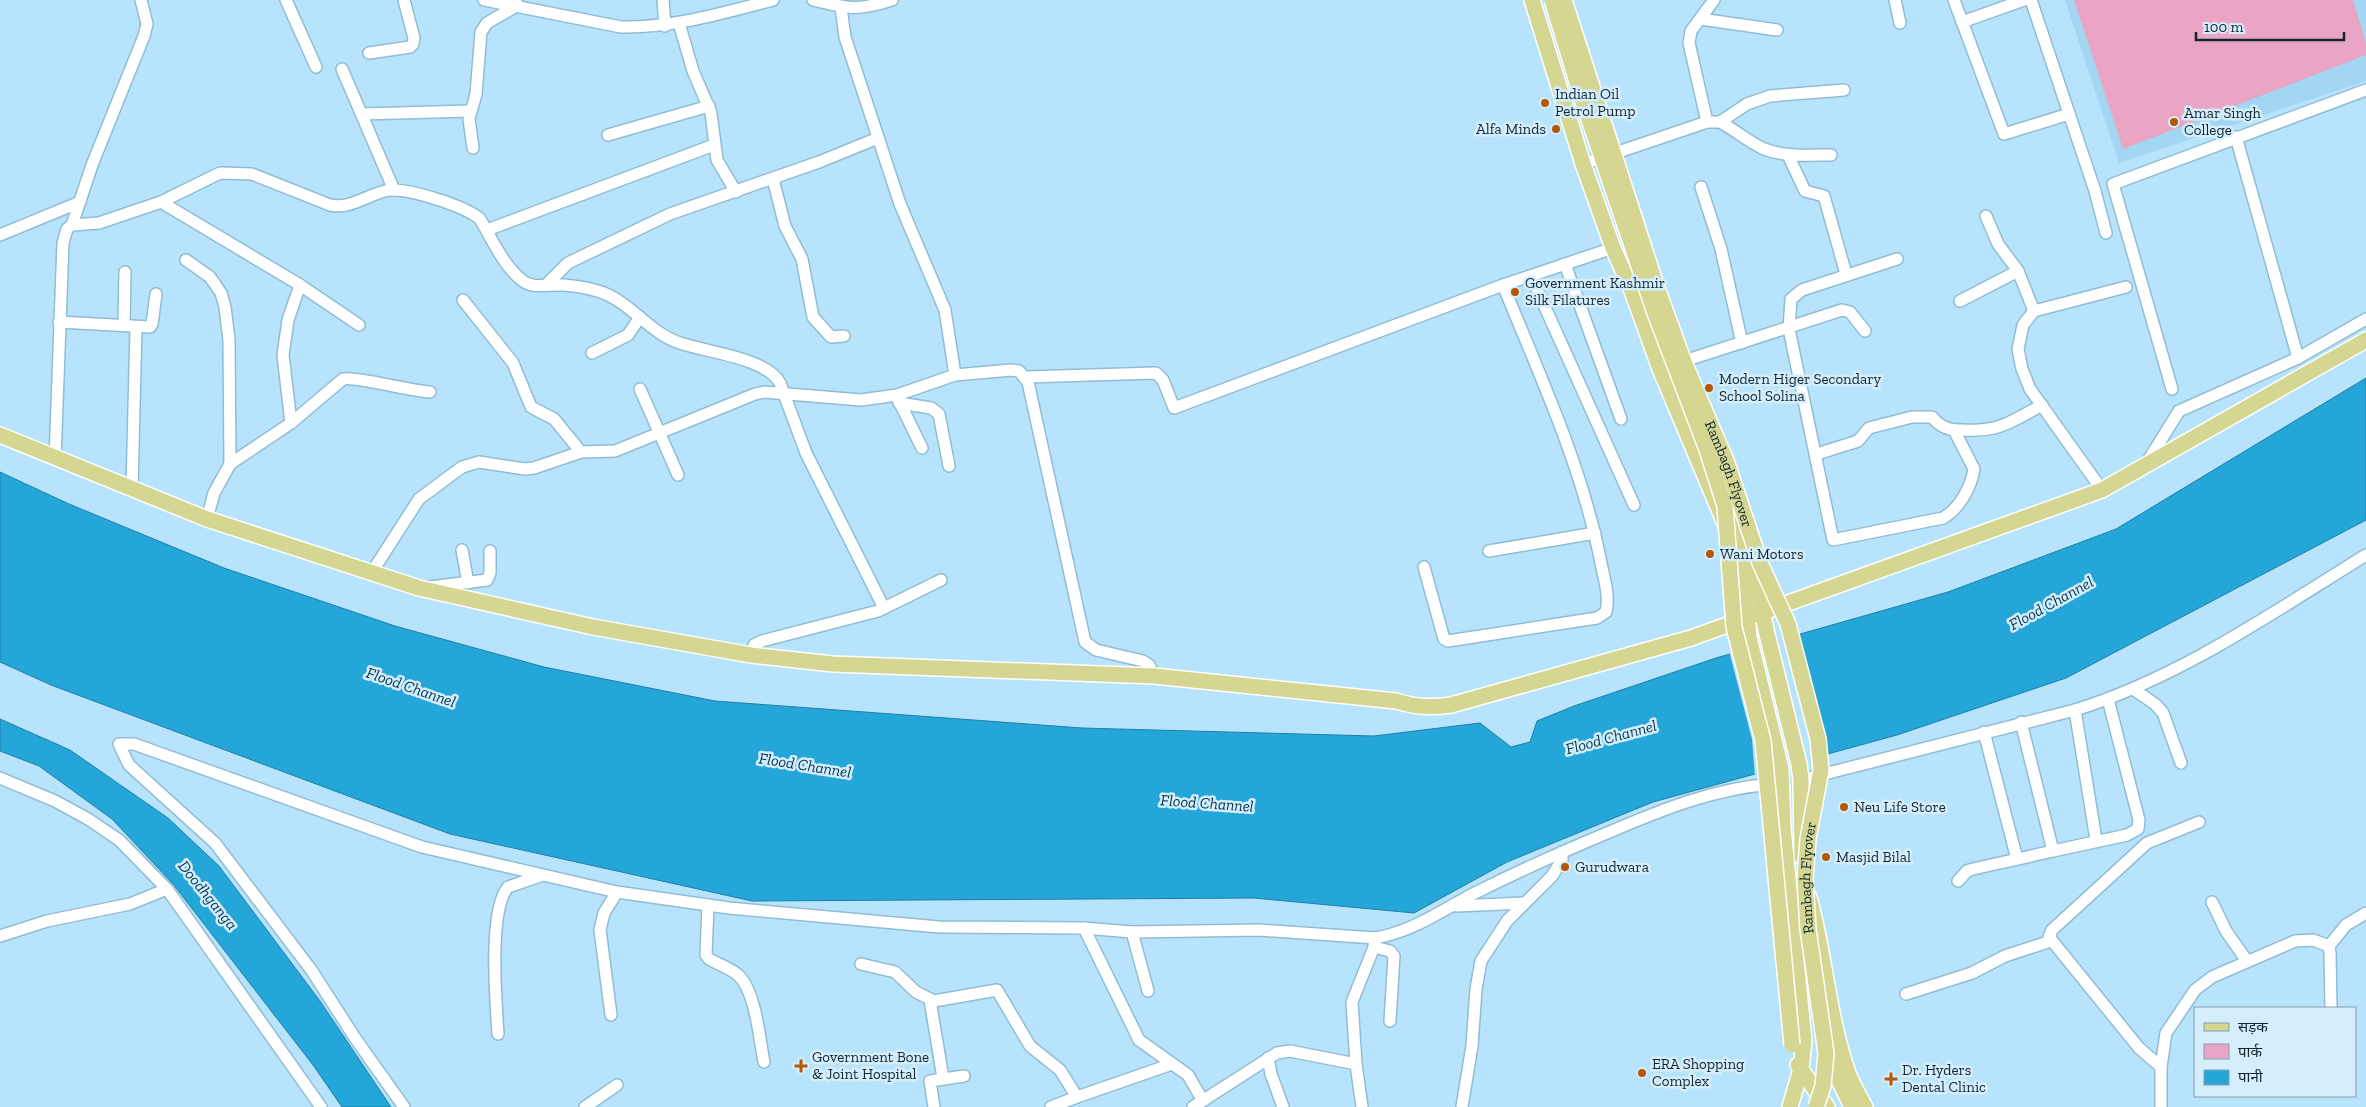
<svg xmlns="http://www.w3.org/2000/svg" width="2366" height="1107" font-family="'Zilla Slab','Noto Sans Devanagari',serif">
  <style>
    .built { fill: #a2d6f2 }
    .green { fill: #e9a5c3 }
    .water { fill: #24a6d9; stroke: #1f7fa6 }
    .pier { fill: #b7e4fc }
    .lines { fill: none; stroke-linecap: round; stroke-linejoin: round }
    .minor-casing { stroke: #91bdd4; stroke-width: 14 }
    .major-casing { stroke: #fff; stroke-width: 18 }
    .minor { stroke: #fff; stroke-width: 11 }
    .major { stroke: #d4d691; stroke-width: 15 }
    .major-bridge-casing { stroke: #fff; stroke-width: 18; stroke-linecap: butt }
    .major-bridge { stroke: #d4d691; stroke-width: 15 }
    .poi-dot { fill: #b55706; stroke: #d4eefd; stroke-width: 2 }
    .labels { text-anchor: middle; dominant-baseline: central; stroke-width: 5; stroke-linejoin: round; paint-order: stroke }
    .poi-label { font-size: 15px; fill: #13252e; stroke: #d4eefd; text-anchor: start }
    .street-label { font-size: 15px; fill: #13252e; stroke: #d4eefd }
    .water-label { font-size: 16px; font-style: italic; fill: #003449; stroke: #d4eefd }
  </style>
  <rect width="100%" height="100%" fill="#b7e4fc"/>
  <polygon class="built" points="2065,0 2366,0 2366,81 2119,163"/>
  <polygon class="green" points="2074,0 2353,0 2366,43 2366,55 2123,149"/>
  <g class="water">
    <polygon points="2366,378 2366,520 2066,678 1897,735 1653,802 1507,862 1414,913 1254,898 752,901 450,834 51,685 0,662 0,472 69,504 224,568 395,626 544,667 715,701 1082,728 1374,736 1480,723 1511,747 1530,742 1537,721 1574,706 1716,658 1948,592 2116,529"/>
    <polygon points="0,719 70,750 168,818 219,866 320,1001 391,1107 342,1107 313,1065 173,884 112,819 39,766 0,751"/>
  </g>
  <polygon class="pier" points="1793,633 1823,758 1755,777 1752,739 1729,651"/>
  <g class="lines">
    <defs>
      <g id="minor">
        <polyline points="286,0 316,67"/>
        <path d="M484 0 621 27C673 28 723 13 773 0"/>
        <polyline points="663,0 665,26"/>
        <path d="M813 0C849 9 857 11 892 0"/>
        <polyline points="1895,0 1900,23"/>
        <polyline points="1954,0 2004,134 2069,114"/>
        <polyline points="2031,0 2095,191 2106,233"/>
        <polyline points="841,8 845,37 900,204 945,310 955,375"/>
        <polyline points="1701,19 1777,30"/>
        <polyline points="1962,22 2024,0"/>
        <polyline points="679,23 693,71 711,113 717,160 736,192"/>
        <polyline points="369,53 410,47 413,44 414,38 404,0"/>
        <polyline points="342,69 394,190"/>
        <polyline points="362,114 470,111"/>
        <polyline points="1707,122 1689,43 1691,31 1714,0"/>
        <polyline points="1720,122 1747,104 1770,96 1844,90"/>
        <polyline points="608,135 709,106"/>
        <polyline points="2236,137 2298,358"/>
        <polyline points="473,148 469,119 476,94 481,32 487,23 518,5"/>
        <polyline points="1788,155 1805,191 1824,196 1846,274"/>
        <path d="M1583 164 1707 122H1720C1735 130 1749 142 1764 149 1785 157 1809 155 1831 155"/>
        <polyline points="773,179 785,226 802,259 813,317 831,337 844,336"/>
        <polyline points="1701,187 1721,249 1742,343"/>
        <polyline points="161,202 300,285 359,325"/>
        <polyline points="1986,216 1998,244 2018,271 2034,311 2126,287"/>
        <polyline points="72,225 92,165 144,36 147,24 141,0"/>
        <polyline points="487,230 714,145"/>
        <polyline points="0,235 80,202"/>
        <path d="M1897 259 1802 290 1791 299 1789 329 1833 540 1943 518C1960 508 1971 487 1974 469L1954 430"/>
        <polyline points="186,260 210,277 221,293 225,307 229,340 230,464"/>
        <polyline points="1565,264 1621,419"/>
        <polyline points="1531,276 1634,505"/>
        <polyline points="547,284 568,263 670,214 819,162 878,138"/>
        <polyline points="463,300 513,363 531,407 554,419 581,452"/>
        <polyline points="1960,301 2018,271"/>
        <polyline points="2034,311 2023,325 2018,349 2022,369 2030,389 2102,490"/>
        <polyline points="59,322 150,327 152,324 156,294"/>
        <polyline points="124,325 125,272"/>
        <polyline points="592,353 628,335 640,317"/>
        <polyline points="1678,363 1842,310 1850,312 1865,331"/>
        <polyline points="1025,377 1156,373 1163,380 1174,408 1503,285 1613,248"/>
        <polyline points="640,389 678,475"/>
        <polyline points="2172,389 2113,184 2366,90"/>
        <polyline points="897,397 922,448"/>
        <polyline points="899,403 931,408 939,414 949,466"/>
        <polyline points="291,423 283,355 288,320 300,285"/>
        <path d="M1817 454 1858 441 1869 428 1912 417H1932C1941 428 1949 430 1963 430 1999 432 2011 422 2042 405"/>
        <path d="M55 459 63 243 67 229 72 225 99 223 161 202 220 173 252 174 330 205C351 209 365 196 385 191 404 186 465 206 480 219 492 239 504 267 523 281 533 289 551 284 564 285 576 286 589 288 601 292 632 303 649 333 680 343 706 352 767 358 780 383L806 453 884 608"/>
        <polyline points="2146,464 2179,411 2298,358 2366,319"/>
        <polyline points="132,488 136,327"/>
        <path d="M207 519 214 493 230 464 291 423 343 379C353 376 412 391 430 392"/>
        <polyline points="462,550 468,583"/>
        <polyline points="1489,551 1595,533"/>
        <path d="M1424 567 1444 639 1448 641 1597 618 1606 612C1610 596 1604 579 1601 563 1582 466 1540 376 1503 285"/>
        <polyline points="372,572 419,499 462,467 479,462 525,469 534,468 581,452 615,451 755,394 764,392 861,400 897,395 955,375 1011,370 1019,371 1028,382 1085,642 1096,650 1143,661 1149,665 1154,676"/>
        <polyline points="430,587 487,580 490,573 490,551"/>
        <polyline points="751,655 754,645 762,641 878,611 941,580"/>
        <polyline points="2133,689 2155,704 2163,713 2181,763"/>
        <polyline points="2075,710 2096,840"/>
        <polyline points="2021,722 2053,851 2127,835 2138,829 2139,820 2108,699"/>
        <polyline points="1984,732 2017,859"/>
        <polyline points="0,778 55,801 88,819 119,840 167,889 321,1107"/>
        <path d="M1801 780 2075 710C2181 677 2272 613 2366 555"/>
        <polyline points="1958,881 1967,871 1973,869 2053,851"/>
        <polyline points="2212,902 2226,931 2247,961"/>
        <path d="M708 905 706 955 709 959C718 964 729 968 737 974 756 990 759 1038 764 1062"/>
        <polyline points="1456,906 1525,903"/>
        <polyline points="1084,928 1139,1040 1188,1075 1203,1101"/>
        <polyline points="1132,932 1148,991"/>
        <polyline points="0,936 47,921 130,904 167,889"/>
        <polyline points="2329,946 2346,925 2366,913"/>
        <polyline points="1374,947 1390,951 1394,956 1390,1021"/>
        <polyline points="861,964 895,972 916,992 934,1001 997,990 1030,1046 1060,1070 1077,1097 1172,1064"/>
        <polyline points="1906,994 1972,973 2005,956 2051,941"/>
        <polyline points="930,1000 943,1078"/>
        <polyline points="611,1015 600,930 604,913 617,892"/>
        <path d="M498 1034C496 1001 488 911 508 887L540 876"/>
        <polyline points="1268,1058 1271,1074 1283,1107"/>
        <polyline points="2161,1067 2139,1048 2049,937 2052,930 2147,843 2199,822"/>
        <path d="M404 1107 355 1038 312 971 215 843 129 765 119 744H134L422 847 617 892 729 908 939 927 1084 928 1132 932 1259 930 1375 938C1413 932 1445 908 1479 891 1521 870 1564 851 1607 833 1661 810 1714 788 1774 784"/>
        <polyline points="585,1107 617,1085"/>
        <polyline points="934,1107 930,1081 964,1076"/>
        <polyline points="1051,1107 1077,1097"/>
        <polyline points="1193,1107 1277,1053 1290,1051 1356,1064"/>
        <polyline points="1362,1107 1356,1064 1352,1002 1374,947 1375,938"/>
        <polyline points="1462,1107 1472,1046 1476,989 1481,961 1507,921 1552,876 1562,860 1562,852"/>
        <polyline points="2161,1107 2161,1067 2166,1033 2195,990 2212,977 2295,941 2313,940 2329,946 2330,953 2331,1008"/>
      </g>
      <g id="major">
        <polyline points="1532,0 1583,164 1613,248 1632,291 1660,369 1726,526"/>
        <path d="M0 435 207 519 419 588 593 627 751 655 833 664 1154 676 1396 701C1416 707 1430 708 1451 705L1691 638 2102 490 2366 340"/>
        <polyline points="1727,492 1757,585 1766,630 1799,764 1801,780 1802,857"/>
        <polyline points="1736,552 1744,588 1749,637 1781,769 1783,828 1804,1041 1801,1069 1790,1107"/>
        <polyline points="1788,624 1818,739"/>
        <path d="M1809 897C1825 955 1828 1016 1848 1073 1852 1084 1859 1096 1865 1107"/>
        <polyline points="1826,1053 1852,1107"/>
        <polyline points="1798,1065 1827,1107"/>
      </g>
    </defs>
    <use href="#minor" class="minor-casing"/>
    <use href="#major" class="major-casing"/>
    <use href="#minor" class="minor"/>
    <use href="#major" class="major"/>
    <defs>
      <g id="major-bridge">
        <polyline points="1552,0 1584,105 1655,313 1706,447 1725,506 1734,627 1763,741 1792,1045"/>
        <path id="s1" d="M1564 0 1656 285 1684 362 1727 463 1760 563 1788 624"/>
        <path id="s2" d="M1816 1107 1823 1086 1826 1053 1808 929 1805 879 1808 839 1821 770 1818 739"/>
      </g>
    </defs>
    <use href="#major-bridge" class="major-bridge-casing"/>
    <use href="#major-bridge" class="major-bridge"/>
  </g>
  <g class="poi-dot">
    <circle cx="1545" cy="103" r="5"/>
    <circle cx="2174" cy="122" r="5"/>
    <circle cx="1556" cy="129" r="5"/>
    <circle cx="1515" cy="292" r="5"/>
    <circle cx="1709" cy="388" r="5"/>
    <circle cx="1710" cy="554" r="5"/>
    <circle cx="1844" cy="807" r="5"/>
    <circle cx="1826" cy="857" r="5"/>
    <circle cx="1565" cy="867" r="5"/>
    <path d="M798.5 1058.5h5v5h5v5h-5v5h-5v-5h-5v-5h5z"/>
    <circle cx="1642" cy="1073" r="5"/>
    <path d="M1888.5 1071.5h5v5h5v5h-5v5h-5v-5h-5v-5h5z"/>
  </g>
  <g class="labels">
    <g class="poi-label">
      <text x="1555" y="94">Indian Oil<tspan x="1555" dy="17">Petrol Pump</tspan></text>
      <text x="2184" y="113">Amar Singh<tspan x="2184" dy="17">College</tspan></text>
      <text x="1546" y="129" text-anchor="end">Alfa Minds</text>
      <text x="1525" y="283">Government Kashmir<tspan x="1525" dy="17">Silk Filatures</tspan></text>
      <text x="1719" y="379">Modern Higer Secondary<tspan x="1719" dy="17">School Solina</tspan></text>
      <text x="1720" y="554">Wani Motors</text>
      <text x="1854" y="807">Neu Life Store</text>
      <text x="1836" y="857">Masjid Bilal</text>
      <text x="1575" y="867">Gurudwara</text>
      <text x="812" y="1057">Government Bone<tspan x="812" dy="17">&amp; Joint Hospital</tspan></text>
      <text x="1652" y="1064">ERA Shopping<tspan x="1652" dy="17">Complex</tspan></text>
      <text x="1902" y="1070">Dr. Hyders<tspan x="1902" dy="17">Dental Clinic</tspan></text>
    </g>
    <g class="street-label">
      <text stroke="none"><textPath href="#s1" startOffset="502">Rambagh Flyover</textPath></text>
      <text stroke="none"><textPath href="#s2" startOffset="232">Rambagh Flyover</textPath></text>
    </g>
    <g class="water-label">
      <text transform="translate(2051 603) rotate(-29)">Flood Channel</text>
      <text transform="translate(411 687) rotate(19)">Flood Channel</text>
      <text transform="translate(1611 737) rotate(-15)">Flood Channel</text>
      <text transform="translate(805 765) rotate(9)">Flood Channel</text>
      <text transform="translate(1207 803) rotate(4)">Flood Channel</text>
      <text transform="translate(208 895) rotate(51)">Doodhganga</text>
    </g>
  </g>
  <rect x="2194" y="1007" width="162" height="90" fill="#d4eefd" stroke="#879eaa"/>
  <rect x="2204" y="1023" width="25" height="8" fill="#d4d691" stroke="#879eaa"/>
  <text x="2238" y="1032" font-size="15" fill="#13252e">सड़क</text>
  <rect x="2204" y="1044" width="25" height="15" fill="#e9a5c3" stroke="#879eaa"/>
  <text x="2238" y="1057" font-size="15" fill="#13252e">पार्क</text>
  <rect x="2204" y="1070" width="25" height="15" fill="#24a6d9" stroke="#879eaa"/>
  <text x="2238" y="1082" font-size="15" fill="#13252e">पानी</text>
  <path d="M2196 32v8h148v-8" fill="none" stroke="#13252e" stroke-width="2.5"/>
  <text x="2204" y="32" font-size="15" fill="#13252e" stroke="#d4eefd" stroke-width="4" paint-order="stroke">100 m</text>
</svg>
